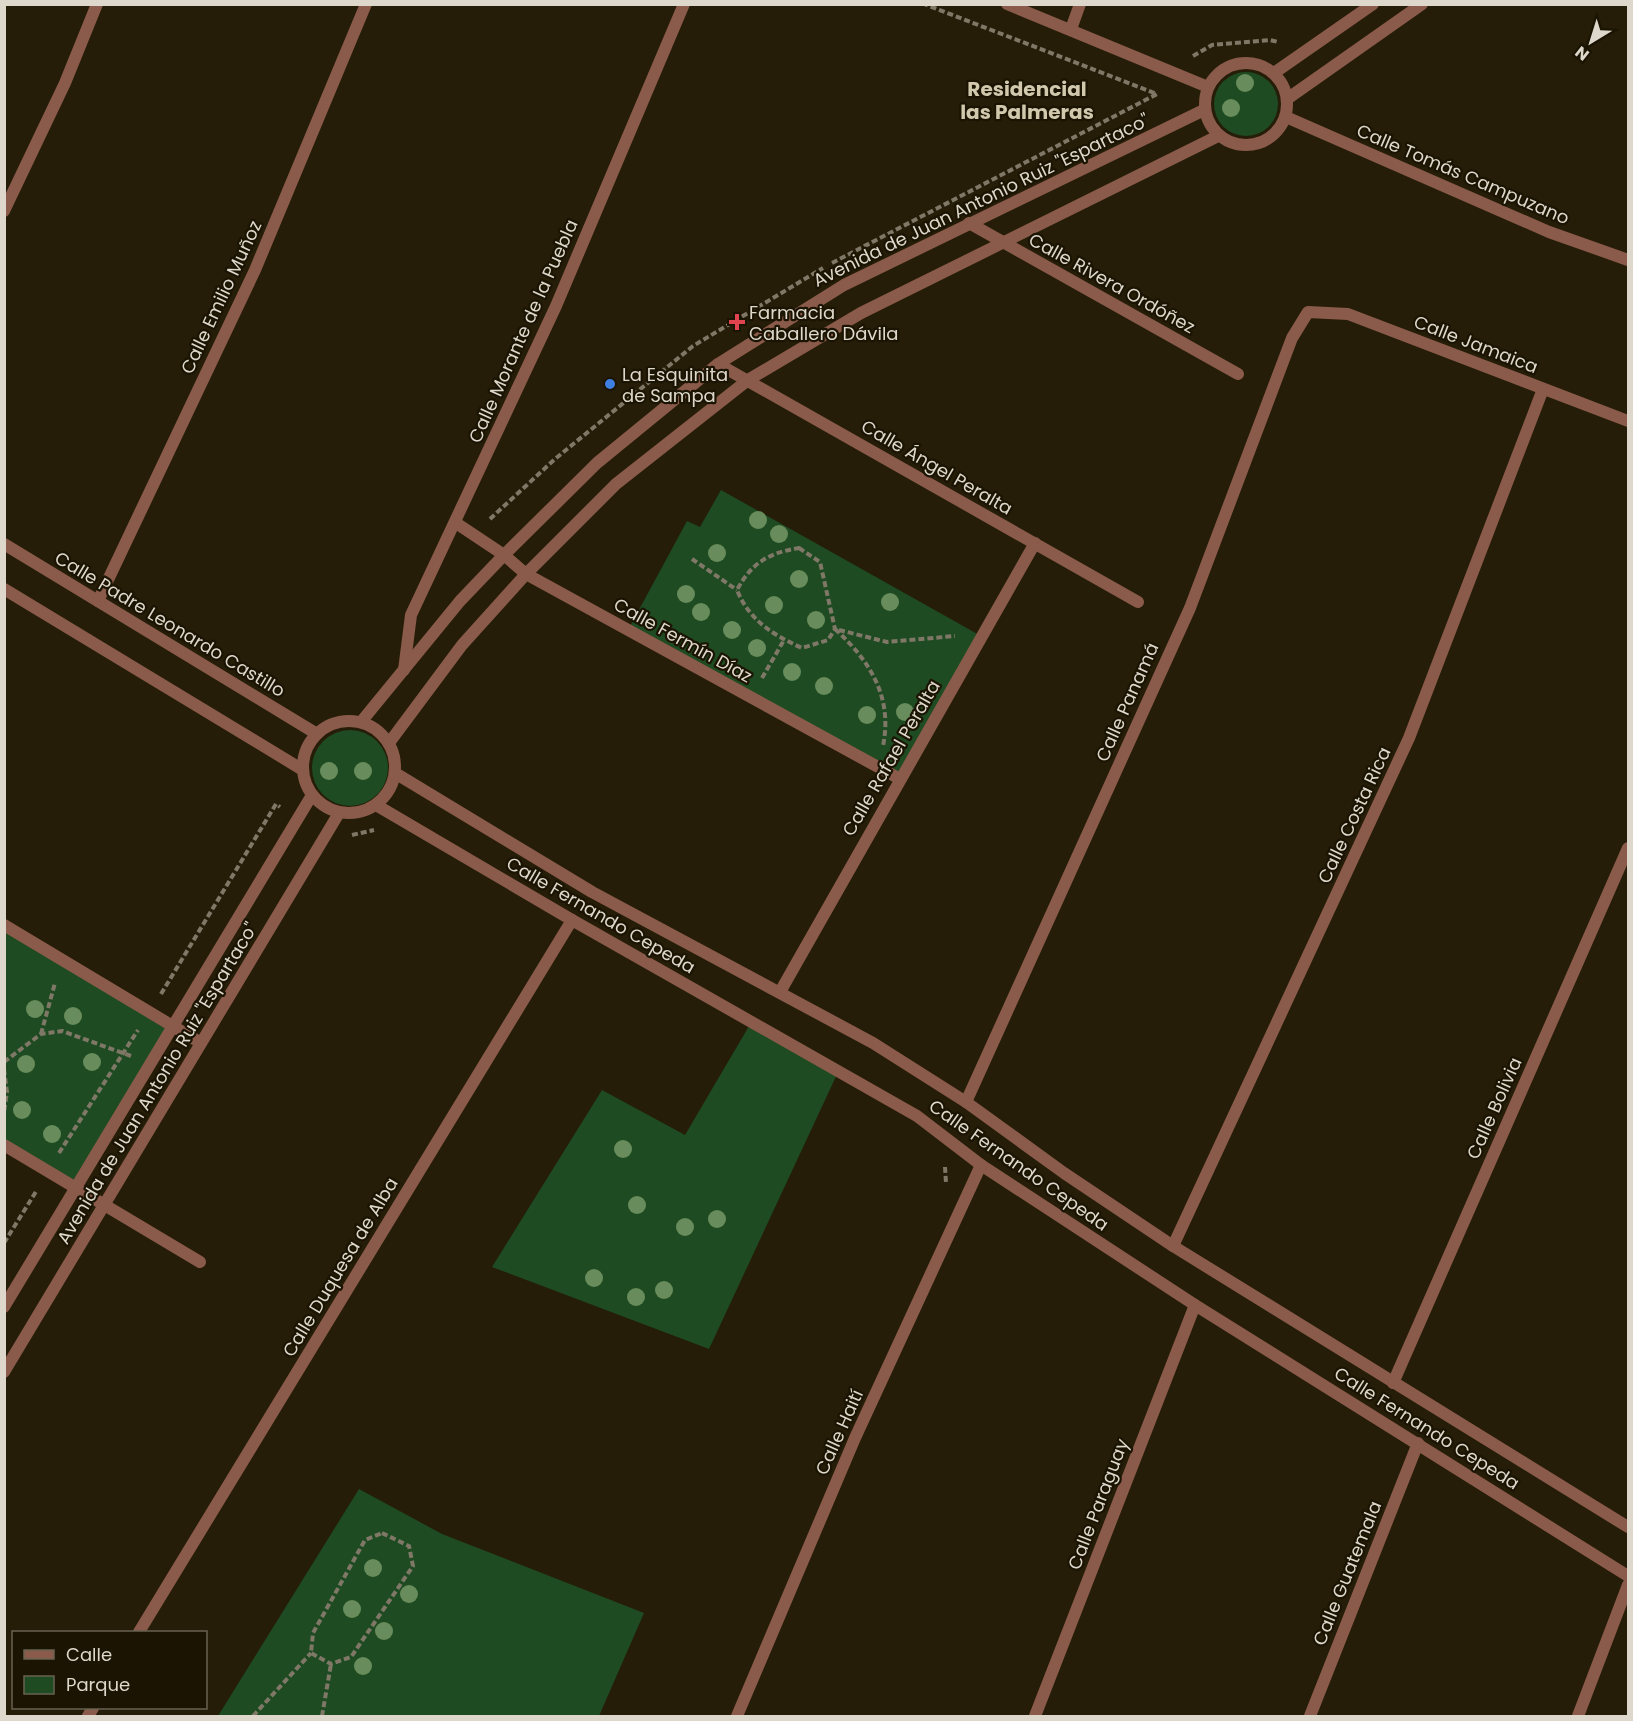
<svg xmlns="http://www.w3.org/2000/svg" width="1633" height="1721" font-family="Poppins,sans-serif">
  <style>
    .green { fill: #1e4b21 }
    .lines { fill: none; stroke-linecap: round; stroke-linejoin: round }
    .path { stroke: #7f7867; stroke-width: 4; stroke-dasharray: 6 3; stroke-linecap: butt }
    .street { stroke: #8a5a4a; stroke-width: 12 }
    .tree { fill: #688c5b }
    .health-dot { fill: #e0444e; stroke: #1b1402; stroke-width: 2 }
    .shop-dot { fill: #3f7fe0; stroke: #1b1402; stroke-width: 2 }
    .labels { text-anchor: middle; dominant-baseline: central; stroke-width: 4.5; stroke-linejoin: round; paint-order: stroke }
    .street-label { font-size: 18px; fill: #ddd8cb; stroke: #1b1402 }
    .poi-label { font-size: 18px; fill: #ddd8cb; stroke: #1b1402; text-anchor: start }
    .neighbourhood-label { font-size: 20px; font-weight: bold; fill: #d1c8ae; stroke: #1b1402 }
  </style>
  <rect width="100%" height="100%" fill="#251d08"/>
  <g class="green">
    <circle cx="1246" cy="104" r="32"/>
    <polygon points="721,490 981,636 900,779 628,630 687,521 700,527"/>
    <circle cx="350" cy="768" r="38"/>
    <polygon points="4,925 174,1027 76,1188 5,1145"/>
    <polygon points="752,1021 839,1070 709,1349 492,1267 602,1090 685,1135"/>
    <polygon points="359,1489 442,1534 644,1613 599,1716 218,1716"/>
  </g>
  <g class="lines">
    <g class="path">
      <polyline points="1193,56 1212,45 1270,40 1278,42"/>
      <polyline points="832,263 1157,94 924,4"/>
      <polyline points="490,519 555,459 693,346 823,268"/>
      <path d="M799 548 820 562 835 629 828 640 802 648C773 635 749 620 737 590 752 562 769 553 799 548Z"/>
      <polyline points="692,559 737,590"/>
      <path d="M835 629C870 661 893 697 883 746"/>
      <polyline points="839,630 887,642 955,636"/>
      <polyline points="762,678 784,640"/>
      <polyline points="352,835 374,830"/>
      <polyline points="161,994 276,804 280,807"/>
      <polyline points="41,1034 55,983"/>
      <polyline points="4,1062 41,1034 62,1031 131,1056"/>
      <polyline points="4,1069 7,1092 4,1112"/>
      <polyline points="59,1153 138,1030"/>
      <polyline points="945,1167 946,1183"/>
      <polyline points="4,1243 37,1190"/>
      <polygon points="382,1533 409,1546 413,1566 351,1657 331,1664 311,1653 313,1633 365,1540"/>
      <polyline points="253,1716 311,1653"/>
      <polyline points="322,1716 331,1664"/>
    </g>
    <g class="street">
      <polyline points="1007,4 1208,87"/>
      <polyline points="1071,29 1080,4"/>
      <circle cx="1246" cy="104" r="41"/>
      <polyline points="1274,73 1373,4"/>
      <polyline points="1287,99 1422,4"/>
      <polyline points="1286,117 1549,232 1628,260"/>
      <polyline points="4,211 65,83 97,4"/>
      <polyline points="969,223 1238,374"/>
      <polyline points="718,364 1138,602"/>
      <polyline points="456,523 504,555 526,574 900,779"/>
      <polyline points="4,544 317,734"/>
      <polyline points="4,589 303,770"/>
      <polyline points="98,601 255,270 366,4"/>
      <polyline points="404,670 411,615 556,306 684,4"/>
      <circle cx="349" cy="767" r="46"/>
      <polyline points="361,722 460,601 504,555 597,463 718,364 844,285 1204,110"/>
      <polyline points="389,743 462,645 526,574 616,484 748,380 861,313 1218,136"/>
      <polyline points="395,773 592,892 873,1043 966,1102 1064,1173 1173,1246 1628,1527"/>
      <polyline points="376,805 572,920 917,1116 981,1165 1195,1305 1628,1576"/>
      <polyline points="4,925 201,1043"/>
      <polyline points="780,992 1035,543"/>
      <polyline points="966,1102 1190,608 1292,338 1308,312 1348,314 1628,421"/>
      <polyline points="4,1145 200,1262"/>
      <polyline points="1173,1246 1409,738 1543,389"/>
      <polyline points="4,1307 312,795"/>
      <polyline points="4,1372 339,813"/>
      <polyline points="1393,1383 1628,848"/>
      <polyline points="139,1632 572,920"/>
      <polyline points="88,1716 93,1708"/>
      <polyline points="737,1716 855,1438 981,1165"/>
      <polyline points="1035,1716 1195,1305"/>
      <polyline points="1310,1716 1418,1443"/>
      <polyline points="1578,1716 1628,1585"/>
    </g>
  </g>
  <g class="tree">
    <circle cx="1245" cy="83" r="9"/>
    <circle cx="1231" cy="108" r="9"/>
    <circle cx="758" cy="520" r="9"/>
    <circle cx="779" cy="534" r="9"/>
    <circle cx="717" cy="553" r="9"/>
    <circle cx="799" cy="579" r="9"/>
    <circle cx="686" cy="594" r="9"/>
    <circle cx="890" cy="602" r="9"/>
    <circle cx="774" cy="605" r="9"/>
    <circle cx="701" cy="612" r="9"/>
    <circle cx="816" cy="620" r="9"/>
    <circle cx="732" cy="630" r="9"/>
    <circle cx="757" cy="648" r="9"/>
    <circle cx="792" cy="672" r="9"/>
    <circle cx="824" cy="686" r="9"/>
    <circle cx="905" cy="712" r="9"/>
    <circle cx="867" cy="715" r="9"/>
    <circle cx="329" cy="771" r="9"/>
    <circle cx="363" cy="771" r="9"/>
    <circle cx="35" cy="1009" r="9"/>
    <circle cx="73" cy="1016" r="9"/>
    <circle cx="92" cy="1062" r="9"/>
    <circle cx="26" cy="1064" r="9"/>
    <circle cx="22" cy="1110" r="9"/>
    <circle cx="52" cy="1134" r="9"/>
    <circle cx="623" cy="1149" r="9"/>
    <circle cx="637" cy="1205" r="9"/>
    <circle cx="717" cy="1219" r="9"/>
    <circle cx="685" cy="1227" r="9"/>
    <circle cx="594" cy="1278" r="9"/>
    <circle cx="664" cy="1290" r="9"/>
    <circle cx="636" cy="1297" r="9"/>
    <circle cx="373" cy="1568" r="9"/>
    <circle cx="409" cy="1594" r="9"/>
    <circle cx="352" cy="1609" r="9"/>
    <circle cx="384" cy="1631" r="9"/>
    <circle cx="363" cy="1666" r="9"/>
  </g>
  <path class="health-dot" d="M734 313h6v6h6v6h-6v6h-6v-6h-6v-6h6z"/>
  <circle class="shop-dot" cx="610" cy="384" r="6"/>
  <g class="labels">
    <g class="street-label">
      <text transform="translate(1463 174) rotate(23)">Calle Tomás Campuzano</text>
      <text transform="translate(981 200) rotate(-26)">Avenida de Juan Antonio Ruiz "Espartaco"</text>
      <text transform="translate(1112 283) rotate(29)">Calle Rivera Ordóñez</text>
      <text transform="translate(221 297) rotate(-65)">Calle Emilio Muñoz</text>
      <text transform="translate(523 331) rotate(-66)">Calle Morante de la Puebla</text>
      <text transform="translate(1476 344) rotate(21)">Calle Jamaica</text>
      <text transform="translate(937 467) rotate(30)">Calle Ángel Peralta</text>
      <text transform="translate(170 624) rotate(31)">Calle Padre Leonardo Castillo</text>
      <text transform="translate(683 640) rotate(29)">Calle Fermín Díaz</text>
      <text transform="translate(1127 702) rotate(-66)">Calle Panamá</text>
      <text transform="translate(891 758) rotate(-60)">Calle Rafael Peralta</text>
      <text transform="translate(1354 815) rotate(-65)">Calle Costa Rica</text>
      <text transform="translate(601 915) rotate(30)">Calle Fernando Cepeda</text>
      <text transform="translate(157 1083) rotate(-59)">Avenida de Juan Antonio Ruiz "Espartaco"</text>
      <text transform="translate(1494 1108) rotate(-66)">Calle Bolivia</text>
      <text transform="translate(1019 1165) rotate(35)">Calle Fernando Cepeda</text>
      <text transform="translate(340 1267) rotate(-59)">Calle Duquesa de Alba</text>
      <text transform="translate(1427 1428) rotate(32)">Calle Fernando Cepeda</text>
      <text transform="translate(839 1432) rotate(-66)">Calle Haití</text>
      <text transform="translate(1098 1504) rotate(-69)">Calle Paraguay</text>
      <text transform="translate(1347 1573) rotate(-68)">Calle Guatemala</text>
    </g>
    <g class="poi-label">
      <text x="749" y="312">Farmacia<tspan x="749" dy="21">Caballero Dávila</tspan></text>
      <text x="622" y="374">La Esquinita<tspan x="622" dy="21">de Sampa</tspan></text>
    </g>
    <g class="neighbourhood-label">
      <text x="1027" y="89">Residencial<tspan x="1027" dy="23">las Palmeras</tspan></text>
    </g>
  </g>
  <rect width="1633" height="1721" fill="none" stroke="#ddd8cb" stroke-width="12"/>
  <rect x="12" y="1631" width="195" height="78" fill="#1b1402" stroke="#696252" stroke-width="1.5"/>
  <rect x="24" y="1650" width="30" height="9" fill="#8a5a4a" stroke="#696252" stroke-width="1.5"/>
  <text x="66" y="1661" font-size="18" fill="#ddd8cb">Calle</text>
  <rect x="24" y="1676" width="30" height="18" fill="#1e4b21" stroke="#696252" stroke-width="1.5"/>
  <text x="66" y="1691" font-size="18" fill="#ddd8cb">Parque</text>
  <g transform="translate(1591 42) rotate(218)" stroke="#1b1402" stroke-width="4.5" paint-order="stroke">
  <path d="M0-4.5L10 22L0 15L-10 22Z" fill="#ddd8cb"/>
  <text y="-9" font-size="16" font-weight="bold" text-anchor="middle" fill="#ddd8cb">N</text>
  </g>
</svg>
